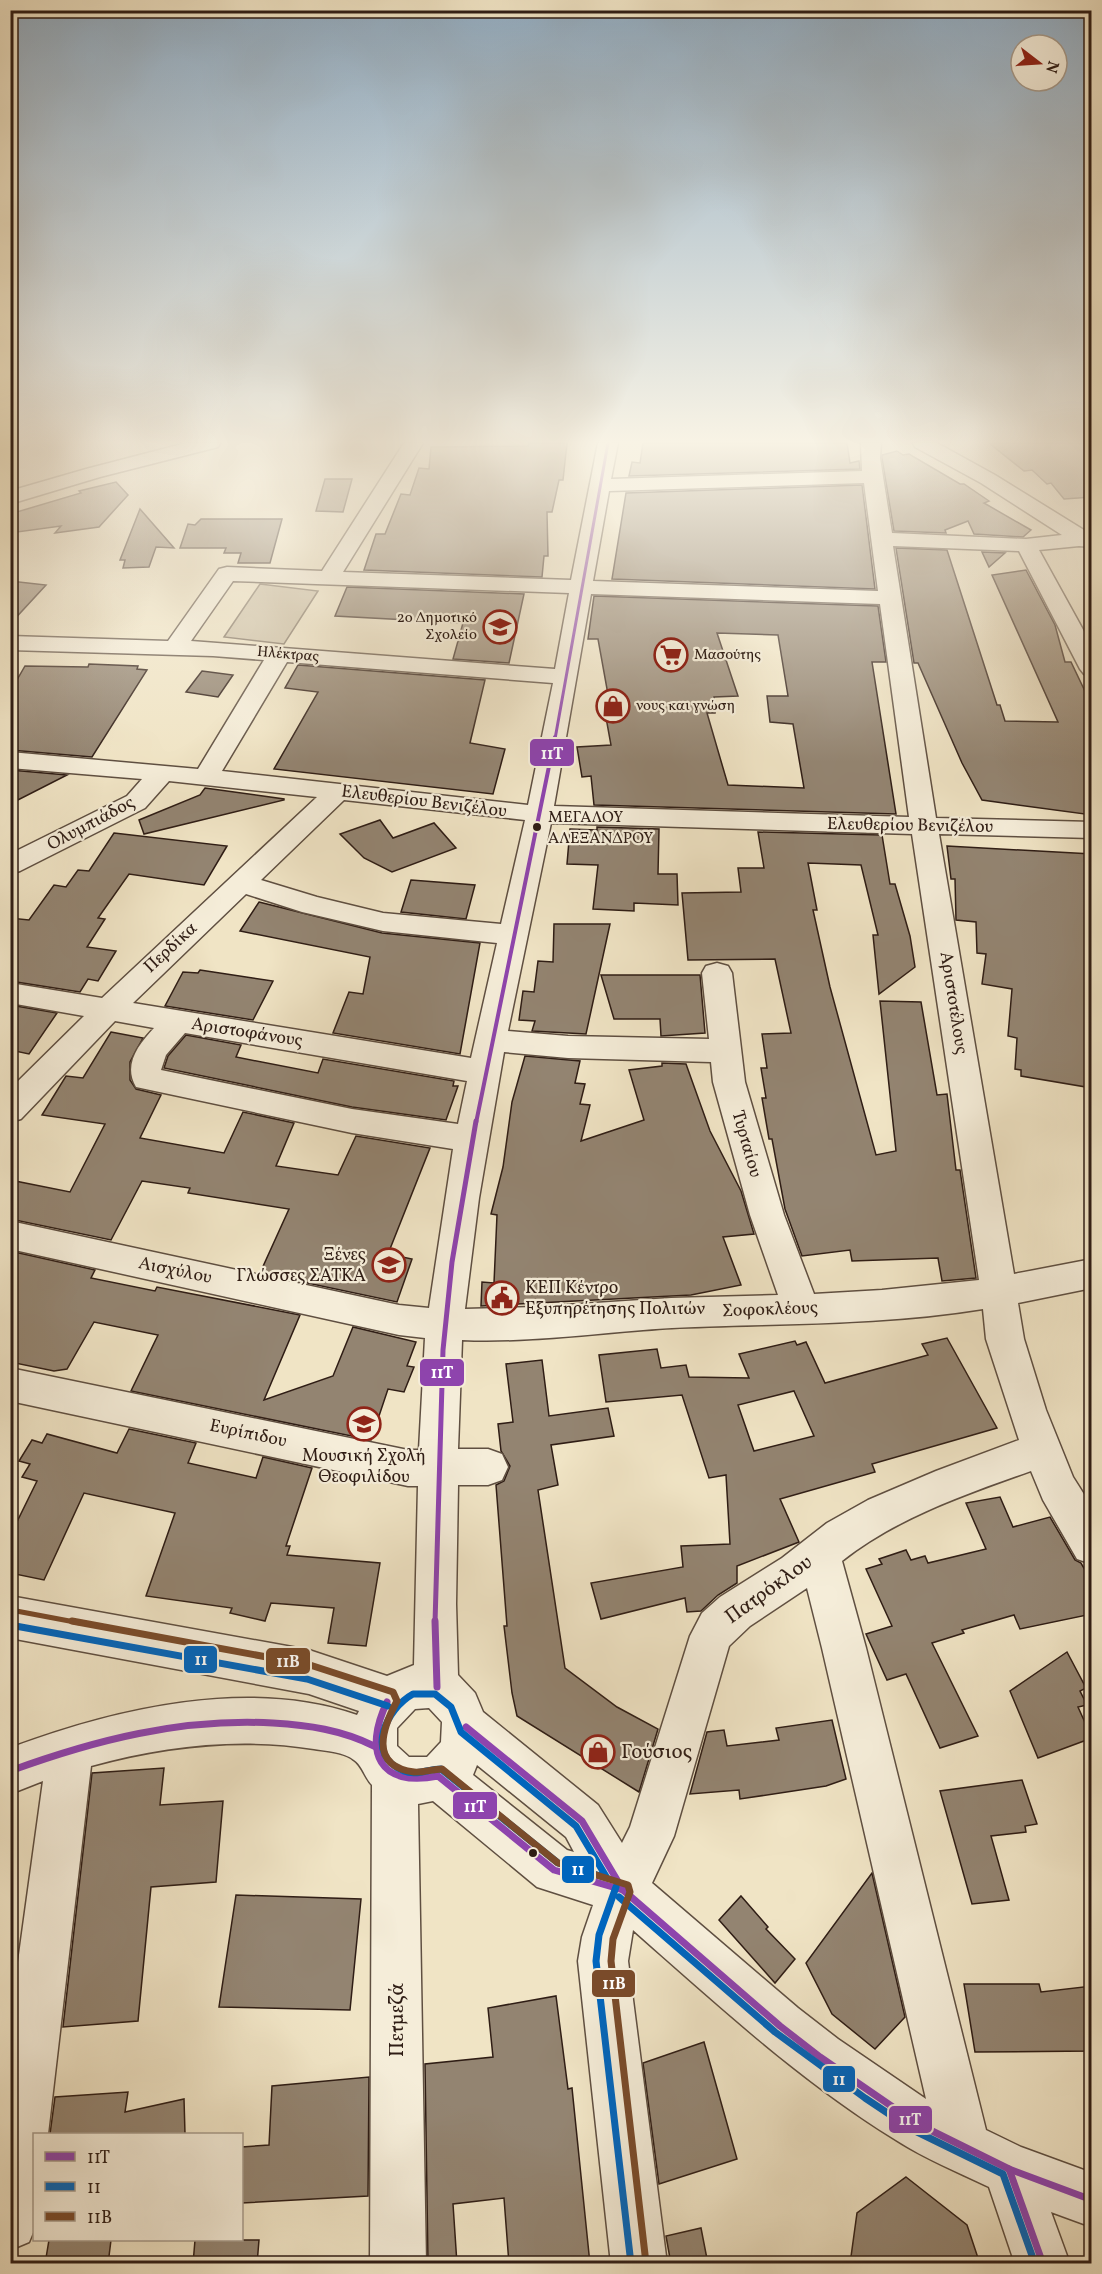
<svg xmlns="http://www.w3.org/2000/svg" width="1102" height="2274" font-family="Vollkorn,serif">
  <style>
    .green { fill: #cfc2a7; stroke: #7f705e; stroke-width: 1.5 }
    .building { fill: #938471; stroke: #2f1d15; stroke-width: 1.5; fill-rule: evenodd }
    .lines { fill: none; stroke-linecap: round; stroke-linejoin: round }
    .minor-casing { stroke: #5f4f41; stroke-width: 3 }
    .minor { fill: #f5edd9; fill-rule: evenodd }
    .bus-1-far3-casing { stroke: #f5edd9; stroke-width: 6 }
    .bus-1-far2-casing { stroke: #f5edd9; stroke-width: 8 }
    .bus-1-far1-casing { stroke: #f5edd9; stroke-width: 10 }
    .bus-1-casing { stroke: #f5edd9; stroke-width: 11 }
    .bus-2-casing { stroke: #f5edd9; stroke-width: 11 }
    .bus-3-far1-casing { stroke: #f5edd9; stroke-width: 10 }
    .bus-3-casing { stroke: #f5edd9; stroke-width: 11 }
    .bus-1-far3 { stroke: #8e44ad; stroke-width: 3 }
    .bus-1-far2 { stroke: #8e44ad; stroke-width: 4 }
    .bus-1-far1 { stroke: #8e44ad; stroke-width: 5 }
    .bus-1 { stroke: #8e44ad; stroke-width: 7 }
    .bus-2 { stroke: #0065bd; stroke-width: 7 }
    .bus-3-far1 { stroke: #7a4b2a; stroke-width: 5 }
    .bus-3 { stroke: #7a4b2a; stroke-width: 7 }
    .bus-dot { fill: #2f1d15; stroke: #f5edd9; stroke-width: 2 }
    .labels { text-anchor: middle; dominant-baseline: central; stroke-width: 4.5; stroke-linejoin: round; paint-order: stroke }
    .far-poi-label { font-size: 15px; fill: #2f1d15; stroke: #f5edd9; text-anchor: start }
    .far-street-label { font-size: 15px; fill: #2f1d15; stroke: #f5edd9 }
    .bus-label { font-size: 16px; fill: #2f1d15; stroke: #f5edd9; text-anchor: start }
    .street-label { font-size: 18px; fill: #2f1d15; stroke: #f5edd9 }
    .poi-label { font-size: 18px; fill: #2f1d15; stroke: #f5edd9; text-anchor: end }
    .near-street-label { font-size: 21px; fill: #2f1d15; stroke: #f5edd9 }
    .near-poi-label { font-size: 21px; fill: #2f1d15; stroke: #f5edd9; text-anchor: start }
    .line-badge { stroke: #f5edd9; stroke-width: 2 }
    .badge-label { font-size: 16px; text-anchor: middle; font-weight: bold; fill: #fff }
  </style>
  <rect width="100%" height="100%" fill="#f0e4c5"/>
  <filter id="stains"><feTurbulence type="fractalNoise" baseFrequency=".00333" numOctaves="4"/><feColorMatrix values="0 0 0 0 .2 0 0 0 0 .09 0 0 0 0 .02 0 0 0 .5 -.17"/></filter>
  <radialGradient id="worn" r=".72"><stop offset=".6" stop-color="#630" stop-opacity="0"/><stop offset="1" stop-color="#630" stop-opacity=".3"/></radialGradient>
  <polygon class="green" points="260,584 318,591 284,644 224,637"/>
  <g class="building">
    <polygon points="529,443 567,443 563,480 559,480 552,512 547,512 548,556 544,556 542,577 364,570 376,534 385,534 401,494 410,495 419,468 429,469 431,447 528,446"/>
    <polygon points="643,443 847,443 850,463 859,461 860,469 629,476 632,462 640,463"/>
    <polygon points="989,443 1092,443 1092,497 1064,499 1051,483 1047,484 1032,470 1024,471"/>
    <polygon points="897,451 903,455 909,454 960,484 964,484 989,501 984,503 1031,530 1023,537 974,534 968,521 945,530 946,533 894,531 882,458 882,455"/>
    <polygon points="325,479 352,479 343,512 316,511"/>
    <polygon points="116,482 128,495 99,527 55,533 61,526 10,533 10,514 81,493 79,491"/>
    <polygon points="862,485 875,589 612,579 626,493"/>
    <polygon points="140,509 174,548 156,547 149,567 123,568 125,560 120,560"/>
    <polygon points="201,519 282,519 270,563 238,563 241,553 224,553 226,548 180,548 188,524 195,525"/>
    <polygon points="896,548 947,550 997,705 1000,705 1005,721 1058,722 992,575 1026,570 1055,625 1065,662 1071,662 1092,706 1092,815 982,800 962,763 918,663 914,663"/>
    <polygon points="982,552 1005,553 989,567"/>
    <polygon points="10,581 46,585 10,624"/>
    <polygon points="347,587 524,594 509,663 453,659 463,623 335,616"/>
    <path d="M594 596 878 606 886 662H872L896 814 594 805 591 776 582 777 577 747 611 745 603 701 609 700 598 639H588ZM717 633 778 635 788 696H767L770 722 793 724 804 788 728 785 707 713H715L714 697 738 696Z"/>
    <polygon points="89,664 138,666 137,669 147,670 92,757 10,750 10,692 25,666 88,667"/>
    <polygon points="298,665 485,680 470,743 505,749 493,794 274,769 318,692 285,688"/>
    <polygon points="202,671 233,675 218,697 186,692"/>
    <polygon points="10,770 67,775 10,804"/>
    <polygon points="205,788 284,799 284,800 144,834 139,820 200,795"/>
    <polygon points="380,820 393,838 434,823 456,848 392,872 364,858 340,834"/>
    <polygon points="597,827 659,829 658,874 677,874 678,905 634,903 634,911 593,909 598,865 567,864 570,829 597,830"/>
    <polygon points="758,832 882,835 890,884 895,884 910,936 915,967 879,994 873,935 878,935 861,865 808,863 817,910 813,910 830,987 876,1155 896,1151 880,1001 921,1002 937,1095 947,1094 956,1170 960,1170 976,1278 942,1281 938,1258 852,1261 850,1250 802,1256 785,1209 772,1139 769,1139 762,1098 766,1098 761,1068 767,1068 762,1034 791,1033 775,959 688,960 682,893 741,892 738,868 764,868"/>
    <polygon points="114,833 227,846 204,885 129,874 98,918 105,919 87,947 116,951 98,981 88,979 80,992 10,981 10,918 29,920 54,885 66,887 78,870 89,871"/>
    <polygon points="947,846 1092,854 1092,972 1087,973 1086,1046 1092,1047 1092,1088 1021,1076 1021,1070 1015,1069 1017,1038 1008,1036 1012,989 982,984 986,954 977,953 976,922 956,920 955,879 951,879"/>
    <polygon points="411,880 475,885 466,919 401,912"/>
    <polygon points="259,902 382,933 480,943 460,1054 333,1033 349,992 363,994 370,957 240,931"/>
    <polygon points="554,924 610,924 586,1034 532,1031 535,1021 519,1020 523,991 534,992 538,961 553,962"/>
    <polygon points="200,970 273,981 253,1020 165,1006 183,972 198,973"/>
    <polygon points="601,975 700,975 705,1033 661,1036 660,1019 614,1019"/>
    <polygon points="10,1005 57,1013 29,1054 10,1050"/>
    <polygon points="111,1032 143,1038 130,1062 130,1080 136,1089 161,1095 140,1138 224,1153 243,1112 294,1123 276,1166 338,1175 356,1136 430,1148 388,1254 412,1259 397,1302 260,1273 289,1209 188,1193 190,1188 142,1181 111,1240 10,1219 10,1180 70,1192 105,1124 42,1115 66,1076 83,1078"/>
    <polygon points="186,1035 241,1045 236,1057 318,1073 323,1059 454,1081 453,1086 458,1086 446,1120 352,1107 164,1068 168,1056"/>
    <polygon points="525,1056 580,1061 575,1083 585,1084 580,1104 590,1105 581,1141 644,1120 629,1070 662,1066 662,1063 686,1064 710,1131 741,1191 754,1234 723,1237 741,1285 691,1295 481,1306 482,1282 494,1283 497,1215 491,1214 503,1167 512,1102"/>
    <polygon points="10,1251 95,1270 91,1278 155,1291 157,1287 300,1315 264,1400 333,1376 353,1327 416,1342 407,1366 414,1367 404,1392 388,1389 371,1440 131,1391 158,1335 94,1322 67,1369 54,1371 10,1362"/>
    <path d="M947 1338 997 1428 872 1464 875 1472 780 1499 799 1542 737 1566V1583L718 1595 701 1611 687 1612 685 1598 601 1619 591 1583 683 1567 681 1546 730 1544 726 1475 709 1478 682 1395 606 1402 599 1355 657 1349 661 1368 686 1365 689 1377 749 1378 739 1354 795 1341 797 1345 806 1342 825 1383 928 1355 922 1344ZM794 1391 814 1436 754 1451 738 1405Z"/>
    <polygon points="542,1360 549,1416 608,1408 614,1436 551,1445 558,1485 538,1490 565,1668 617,1707 658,1729 639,1792 517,1716 512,1693 504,1626 507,1626 496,1485 504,1481 510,1466 501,1451 498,1424 513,1422 506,1364"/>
    <polygon points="129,1429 196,1443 188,1463 256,1478 263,1457 312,1468 286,1546 290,1546 287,1555 380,1563 366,1646 328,1643 334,1608 271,1603 265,1621 230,1613 232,1608 146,1596 175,1513 84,1493 44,1580 10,1573 10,1536 37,1481 22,1477 30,1464 19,1461 32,1440 42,1443 47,1434 117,1453"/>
    <polygon points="1000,1497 1013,1527 1050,1517 1075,1560 1081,1563 1092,1582 1092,1614 1020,1629 1014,1615 962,1630 964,1633 932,1643 978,1736 940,1748 906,1674 887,1680 866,1634 892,1626 866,1569 882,1564 879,1559 906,1550 911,1560 925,1556 928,1563 986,1549 966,1503"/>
    <polygon points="1067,1652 1086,1688 1080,1691 1087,1705 1078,1707 1092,1738 1038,1758 1010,1691"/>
    <polygon points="832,1720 846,1779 826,1786 740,1799 739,1790 690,1794 707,1732 724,1730 727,1746 779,1740 776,1728"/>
    <polygon points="164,1768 160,1805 223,1801 216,1882 151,1887 138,2021 63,2027 92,1773"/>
    <polygon points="1022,1780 1037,1824 1025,1826 1026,1832 991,1836 1009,1900 972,1904 940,1791"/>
    <polygon points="872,1873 905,2017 875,2049 832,2014 806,1963"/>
    <polygon points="236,1895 361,1899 350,2010 219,2007"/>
    <polygon points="741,1896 768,1927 766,1929 795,1959 775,1983 719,1920"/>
    <polygon points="964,1984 1039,1984 1041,1992 1092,1986 1092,2051 975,2052"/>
    <polygon points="556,1996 568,2089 572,2088 590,2264 509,2264 504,2198 453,2204 457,2264 428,2264 425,2064 493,2057 488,2008"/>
    <polygon points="704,2042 737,2159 659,2184 643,2063"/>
    <polygon points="369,2077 368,2196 242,2203 242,2147 269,2145 272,2086"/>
    <polygon points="128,2092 125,2112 184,2099 185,2134 50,2134 55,2097"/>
    <polygon points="906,2177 967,2225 980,2264 850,2264 857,2213"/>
    <polygon points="701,2228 708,2264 671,2264 666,2236"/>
    <polygon points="49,2240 111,2240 108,2264 45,2264"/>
    <polygon points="195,2240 259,2240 257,2264 193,2264"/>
  </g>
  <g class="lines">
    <defs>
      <g id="minor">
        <polygon points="186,443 220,443 218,447 100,477 10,504 10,491 86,469"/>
        <path d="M404 443H423L343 572 571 580 598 443H618L611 479 862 471 861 443H881L880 458 892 533 1026 539 1062 535 981 483 915 447 913 443H937L995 475 1092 535V547L1079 546 1039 550 1092 646V676L1084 674 1080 669 1019 551 893 546 936 818 1092 822V838L939 834 1014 1274 1092 1259V1288L1018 1303 1024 1339 1046 1410 1073 1477 1092 1507V1564L1077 1559 1043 1500 1031 1471C966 1494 896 1518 842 1561L866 1648 986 2130 1021 2147 1092 2173V2227L1051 2212 1070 2264H1015L989 2187C958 2172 925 2159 896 2140 800 2081 717 2004 633 1930L628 1961 667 2264H611L578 1961 582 1937 593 1905 537 1887 433 1801 418 1804 426 2264H370L372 1785C365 1778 362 1765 354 1760 344 1752 326 1751 314 1749 239 1737 164 1746 91 1766L48 2134H34V2230L29 2242 10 2250V2020L43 1781 10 1794V1748C114 1709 248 1677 357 1715L359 1711 309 1694 10 1638V1596L309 1650 387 1676 414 1665 418 1486H408L10 1401V1368L408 1450H419L425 1338 399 1335 10 1249V1221L399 1305 429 1308 453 1149 352 1133 136 1087C123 1065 138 1045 154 1028L115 1021 21 1119 10 1122V1089L84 1016 10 1003V983L102 998 317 797 169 781 145 808 20 871 10 874V854L127 796 142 779 10 768V752L198 769 264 660 213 656 10 650V636L168 641 219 569 227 567 322 571ZM864 483 878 591 593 581 609 491ZM233 581 569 593 555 669 191 641ZM591 594 880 604 909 817 554 806ZM287 662 553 683 528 805 222 771ZM344 800 525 820 501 924 383 913 317 897 261 880ZM551 823 912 834 979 1280 882 1290 814 1294 784 1215 745 1082 732 973 728 966 717 963 706 966 702 973 709 1039 568 1036 508 1031ZM246 894 302 912 383 931 497 943 471 1058 133 1003ZM185 1033 467 1081 458 1124 352 1109 161 1070 166 1055ZM504 1052 568 1058 711 1062 713 1082 750 1215 778 1295 671 1298 535 1307 465 1309 479 1198ZM983 1309 986 1339 1019 1440 936 1471 868 1500 827 1523 782 1558 720 1597 702 1613 690 1636 630 1827 622 1843 598 1805 483 1712 475 1693 458 1675 456 1604 458 1485H488L502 1480 508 1467 502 1454 488 1449H458L462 1340C532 1343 603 1332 672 1328 776 1323 880 1326 983 1309ZM807 1588 822 1648 926 2099 838 2039 798 2008 652 1883 674 1836 729 1646 750 1626ZM429 1708 442 1722 441 1742 427 1757H409L397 1746V1728L415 1709ZM477 1765 566 1837 574 1852 567 1850 473 1775Z"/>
      </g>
    </defs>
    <use href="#minor" class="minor-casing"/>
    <use href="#minor" class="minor"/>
    <defs>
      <polyline id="bus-1-far3" points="555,739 608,443"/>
      <polyline id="bus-1-far2" points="476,1123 555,737"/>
      <polyline id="bus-1-far1" points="435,1623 443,1350 452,1262 476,1121"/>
      <g id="bus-1">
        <polyline points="435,1621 437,1687"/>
        <path d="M387 1702C363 1752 379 1788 438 1776L554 1870 623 1890"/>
        <polyline points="466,1727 582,1821 623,1890 780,2026 820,2057 916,2123 1009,2169 1092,2200"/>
        <path d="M10 1771C95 1740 181 1718 273 1723 308 1725 342 1730 374 1746"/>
        <polyline points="1009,2169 1043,2264"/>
      </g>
      <g id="bus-2">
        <polyline points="10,1625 307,1679 388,1706"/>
        <path d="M413 1694H435L451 1707 461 1732 576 1826 607 1878 558 1863 441 1769C428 1769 416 1776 404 1771 364 1755 386 1709 413 1694Z"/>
        <polyline points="616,1887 599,1935 596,1961 631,2264"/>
        <polyline points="619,1897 775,2032 865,2098 913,2130 1003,2174 1035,2264"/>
      </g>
      <polyline id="bus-3-far1" points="11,1610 80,1623"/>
      <path id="bus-3" d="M72 1621 310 1665 393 1692 397 1701C383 1727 368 1766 414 1772 423 1773 432 1769 442 1769L558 1863 628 1885 630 1892 613 1939 611 1961 646 2263"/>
    </defs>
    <use href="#bus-1-far3" class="bus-1-far3-casing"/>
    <use href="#bus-1-far2" class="bus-1-far2-casing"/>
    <use href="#bus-1-far1" class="bus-1-far1-casing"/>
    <use href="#bus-1" class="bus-1-casing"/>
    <use href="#bus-2" class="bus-2-casing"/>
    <use href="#bus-3-far1" class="bus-3-far1-casing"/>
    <use href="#bus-3" class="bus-3-casing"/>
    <use href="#bus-1-far3" class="bus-1-far3"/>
    <use href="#bus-1-far2" class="bus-1-far2"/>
    <use href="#bus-1-far1" class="bus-1-far1"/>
    <use href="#bus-1" class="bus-1"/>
    <use href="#bus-2" class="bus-2"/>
    <use href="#bus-3-far1" class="bus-3-far1"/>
    <use href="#bus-3" class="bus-3"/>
  </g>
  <linearGradient id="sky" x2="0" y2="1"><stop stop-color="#91acc2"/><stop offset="0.58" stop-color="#f8f3e5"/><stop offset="1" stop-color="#f8f3e5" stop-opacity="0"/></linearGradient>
  <rect width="1102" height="762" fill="url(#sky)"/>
  <defs>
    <symbol id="school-ring" viewBox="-11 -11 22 22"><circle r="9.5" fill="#f5edd9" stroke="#8f2418" stroke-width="1.5"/><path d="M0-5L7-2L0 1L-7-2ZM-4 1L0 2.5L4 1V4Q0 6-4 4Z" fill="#8f2418"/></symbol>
    <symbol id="supermarket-ring" viewBox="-11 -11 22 22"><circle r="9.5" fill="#f5edd9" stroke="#8f2418" stroke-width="1.5"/><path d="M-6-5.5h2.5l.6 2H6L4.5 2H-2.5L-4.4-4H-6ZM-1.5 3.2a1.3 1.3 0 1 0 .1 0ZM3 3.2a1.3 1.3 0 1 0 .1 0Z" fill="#8f2418"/></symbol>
    <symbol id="shop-ring" viewBox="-11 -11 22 22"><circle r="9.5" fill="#f5edd9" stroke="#8f2418" stroke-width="1.5"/><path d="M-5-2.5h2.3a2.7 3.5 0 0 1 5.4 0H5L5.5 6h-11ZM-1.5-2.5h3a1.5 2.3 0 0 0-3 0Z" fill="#8f2418"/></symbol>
    <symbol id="civic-ring" viewBox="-11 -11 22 22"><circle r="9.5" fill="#f5edd9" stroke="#8f2418" stroke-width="1.5"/><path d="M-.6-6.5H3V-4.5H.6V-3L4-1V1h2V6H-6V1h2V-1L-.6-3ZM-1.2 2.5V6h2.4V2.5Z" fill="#8f2418"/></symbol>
  </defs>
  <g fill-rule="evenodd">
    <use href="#school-ring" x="481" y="608" width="38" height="38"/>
    <use href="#supermarket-ring" x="652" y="636" width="38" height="38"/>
    <use href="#shop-ring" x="594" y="687" width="38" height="38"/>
    <use href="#school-ring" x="370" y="1246" width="38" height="38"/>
    <use href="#civic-ring" x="483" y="1279" width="38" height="38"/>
    <use href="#school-ring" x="345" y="1405" width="38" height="38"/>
    <use href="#shop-ring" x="579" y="1733" width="38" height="38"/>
  </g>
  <g class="bus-dot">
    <circle cx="537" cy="827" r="5"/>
    <circle cx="533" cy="1853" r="5"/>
  </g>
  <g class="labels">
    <g class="far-poi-label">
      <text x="477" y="618" text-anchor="end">2ο Δημοτικό<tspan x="477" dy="17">Σχολείο</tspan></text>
      <text x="694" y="655">Μασούτης</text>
      <text x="636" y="706">νους και γνώση</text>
    </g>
    <g class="far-street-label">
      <text transform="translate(288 655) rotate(5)">Ηλέκτρας</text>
    </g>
    <g class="bus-label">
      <text x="548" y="818">ΜΕΓΑΛΟΥ<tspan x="548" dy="21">ΑΛΕΞΑΝΔΡΟΥ</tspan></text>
    </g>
    <g class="street-label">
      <text transform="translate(424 802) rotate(7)">Ελευθερίου Βενιζέλου</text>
      <text transform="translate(91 824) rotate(-28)">Ολυμπιάδος</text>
      <text transform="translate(910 826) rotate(1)">Ελευθερίου Βενιζέλου</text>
      <text transform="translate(171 948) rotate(-43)">Περδίκα</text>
      <text transform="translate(953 1003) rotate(81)">Αριστοτέλους</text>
      <text transform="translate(247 1033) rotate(9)">Αριστοφάνους</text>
      <text transform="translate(746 1144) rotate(74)">Τυρταίου</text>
      <text transform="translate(175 1271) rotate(12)">Αισχύλου</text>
      <text transform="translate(770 1310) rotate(-2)">Σοφοκλέους</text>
      <text transform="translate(248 1434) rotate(12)">Ευρίπιδου</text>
    </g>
    <g class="poi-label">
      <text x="366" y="1255">Ξένες<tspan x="366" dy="21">Γλώσσες ΣΑΤΚΑ</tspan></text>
      <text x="525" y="1288" text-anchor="start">ΚΕΠ Κέντρο<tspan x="525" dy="21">Εξυπηρέτησης Πολιτών</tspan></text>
      <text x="364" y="1456" text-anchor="middle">Μουσική Σχολή<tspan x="364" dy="21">Θεοφιλίδου</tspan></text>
    </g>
    <g class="near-street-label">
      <text transform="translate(769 1590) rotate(-36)">Πατρόκλου</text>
      <text transform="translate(397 2020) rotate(-90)">Πετμεζά</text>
    </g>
    <g class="near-poi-label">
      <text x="621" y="1752">Γούσιος</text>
    </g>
  </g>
  <g class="line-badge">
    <rect x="529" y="738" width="46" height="29" rx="6" fill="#8e44ad"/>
    <rect x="419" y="1358" width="46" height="29" rx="6" fill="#8e44ad"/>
    <rect x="183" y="1645" width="35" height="29" rx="6" fill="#0065bd"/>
    <rect x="265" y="1647" width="46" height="28" rx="6" fill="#7a4b2a"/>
    <rect x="452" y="1791" width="46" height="29" rx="6" fill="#8e44ad"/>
    <rect x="561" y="1855" width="34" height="29" rx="6" fill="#0065bd"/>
    <rect x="591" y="1969" width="45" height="29" rx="6" fill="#7a4b2a"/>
    <rect x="822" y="2065" width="34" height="28" rx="6" fill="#0065bd"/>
    <rect x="888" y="2105" width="45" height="29" rx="6" fill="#8e44ad"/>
  </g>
  <g class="badge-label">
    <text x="552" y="759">11Τ</text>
    <text x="442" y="1378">11Τ</text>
    <text x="201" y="1665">11</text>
    <text x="288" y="1667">11Β</text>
    <text x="475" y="1812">11Τ</text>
    <text x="578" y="1875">11</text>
    <text x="614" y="1989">11Β</text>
    <text x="839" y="2085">11</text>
    <text x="910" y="2125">11Τ</text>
  </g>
  <rect width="1102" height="2274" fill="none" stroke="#f0e4c5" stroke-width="36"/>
  <rect x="12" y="12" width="1078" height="2250" fill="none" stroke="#2f1d15" stroke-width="3"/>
  <rect x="18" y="18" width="1066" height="2238" fill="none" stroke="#2f1d15" stroke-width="1.5"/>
  <rect x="33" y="2133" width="210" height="108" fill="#f5edd9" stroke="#a69a8b" stroke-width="1.5"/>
  <rect x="45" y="2152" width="30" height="9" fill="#8e44ad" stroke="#a69a8b" stroke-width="1.5"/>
  <text x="87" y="2163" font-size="18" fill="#2f1d15">11Τ</text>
  <rect x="45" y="2182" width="30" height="9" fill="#0065bd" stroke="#a69a8b" stroke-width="1.5"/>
  <text x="87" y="2193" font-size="18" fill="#2f1d15">11</text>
  <rect x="45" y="2212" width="30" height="9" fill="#7a4b2a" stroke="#a69a8b" stroke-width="1.5"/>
  <text x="87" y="2223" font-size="18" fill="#2f1d15">11Β</text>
  <g transform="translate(1039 63) rotate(107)"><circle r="28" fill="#f5edd9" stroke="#a69a8b" stroke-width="1.5"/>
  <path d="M0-4.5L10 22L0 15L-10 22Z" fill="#8f2418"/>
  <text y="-9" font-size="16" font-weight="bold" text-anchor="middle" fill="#2f1d15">N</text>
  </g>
  <rect width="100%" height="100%" filter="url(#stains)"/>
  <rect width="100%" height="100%" fill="url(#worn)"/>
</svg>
